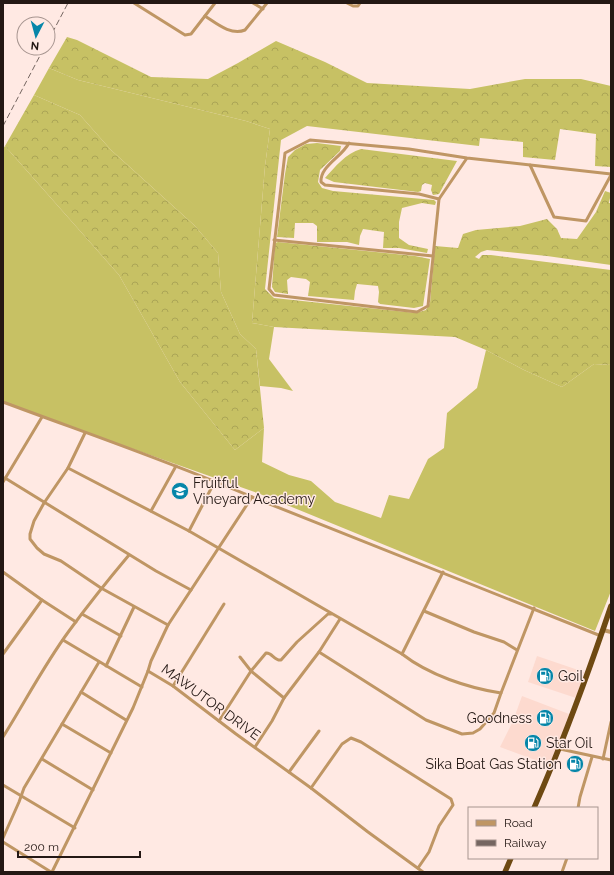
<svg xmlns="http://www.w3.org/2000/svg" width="614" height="875" font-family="Raleway,sans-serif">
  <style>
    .built { fill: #fddacf }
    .grass { fill: #c7c164 }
    .forest { fill: url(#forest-crowns) }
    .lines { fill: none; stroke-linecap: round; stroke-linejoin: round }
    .minor { stroke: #bf9664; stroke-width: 3 }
    .tertiary { stroke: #bf9664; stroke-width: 4 }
    .trunk { stroke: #6e4912; stroke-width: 5.5 }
    .rail { stroke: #756661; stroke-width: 1; stroke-dasharray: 6 3; stroke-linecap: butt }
    .labels { text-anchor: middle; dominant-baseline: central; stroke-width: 3; stroke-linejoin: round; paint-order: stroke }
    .poi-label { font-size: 14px; fill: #241814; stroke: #ffe9e3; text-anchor: start }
    .street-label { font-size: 14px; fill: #241814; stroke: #ffe9e3 }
  </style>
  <defs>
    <pattern id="forest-crowns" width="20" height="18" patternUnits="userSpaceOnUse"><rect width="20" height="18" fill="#c7c164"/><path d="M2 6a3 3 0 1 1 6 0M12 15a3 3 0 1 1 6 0" fill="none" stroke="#aba556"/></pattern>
  </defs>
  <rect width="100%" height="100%" fill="#ffe9e3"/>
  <g class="built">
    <polygon points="537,656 584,672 576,698 528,682"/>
    <polygon points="522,696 569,714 561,738 549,765 500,747 513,721"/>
  </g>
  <g class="grass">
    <polygon points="49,68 78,80 246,121 270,129 265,166 252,323 274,327 269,359 293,391 281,388 260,386 256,349 240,334 221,292 218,253 194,225 111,150 80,115 34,95"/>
    <polygon points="5,146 119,275 180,382 235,450 264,428 262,462 289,475 311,481 335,502 381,518 389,495 409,499 428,459 444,448 447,413 477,388 486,350 524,370 562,387 594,364 611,365 611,591 595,631 260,494 3,403 3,149"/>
  </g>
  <g class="forest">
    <polygon points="67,37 77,40 151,77 208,79 238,63 276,41 325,62 367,83 470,89 525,79 581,79 611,86 611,167 595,166 596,134 560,129 555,160 523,157 523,142 480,138 479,146 307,126 281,140 265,289 274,298 416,313 426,310 430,303 435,246 458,248 463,234 476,230 520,226 547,219 557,229 561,238 577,239 596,212 605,191 611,193 609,203 611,203 611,265 547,256 487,250 481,252 475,257 479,259 482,255 491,255 611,270 611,365 594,364 562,387 524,370 486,350 455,337 274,327 252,323 265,166 270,129 246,121 78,80 49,68"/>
    <polygon points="34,95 80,115 111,150 194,225 218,253 221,292 240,334 256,349 264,428 235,450 180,382 119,275 5,146"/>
    <polygon points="317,143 341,146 340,151 320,170 318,182 322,188 333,191 434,200 436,202 435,205 422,203 402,208 399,222 399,238 409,245 428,249 427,253 399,248 383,248 384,232 363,229 360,236 359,245 347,242 317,242 317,226 313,223 295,223 294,238 277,237 285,174 288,157 295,150 306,144"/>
    <path d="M361 149 457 161 439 194 433 195 431 190 432 185 425 183 422 185 421 191 418 192 334 182 325 178C335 167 346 153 361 149Z"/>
    <polygon points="278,242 415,256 430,259 423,306 414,308 380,304 378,302 379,292 378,286 357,284 355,291 354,300 308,296 310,282 306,279 291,277 287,280 288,294 275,292 272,287 275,243"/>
  </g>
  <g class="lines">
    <g class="minor">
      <polyline points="134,3 185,35 191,34 215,3"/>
      <polyline points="253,3 263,9"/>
      <polyline points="347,3 353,6 358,6 360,3"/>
      <path d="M205 16C216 23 231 36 245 30L267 3"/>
      <path d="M349 143C342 157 320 166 321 182L325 185 419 194 439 199"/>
      <polyline points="467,158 439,199 428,306 417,312 274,295 269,289 285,153 310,140 409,149 467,158 611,174"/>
      <polyline points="530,165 554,217 586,221 611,175"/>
      <polyline points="274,240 433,256"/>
      <path d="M3 402C86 433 171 462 252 497L601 636"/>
      <polyline points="85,433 68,468 44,503 34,521 30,534 30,539 37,548 44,554 61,561 101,588 168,625"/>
      <polyline points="68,468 189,531 402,654 443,572"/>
      <polyline points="5,478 156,571 191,590"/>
      <polyline points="3,482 42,417"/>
      <polyline points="252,497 168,625 151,661 148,671 173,686 236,734 311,788 368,832 423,872"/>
      <polyline points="151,511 176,466"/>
      <polyline points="189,531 215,481"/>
      <polyline points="3,572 42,600 76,622"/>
      <polyline points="424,611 474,632 504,642 517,650"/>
      <polyline points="82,614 121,636"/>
      <polyline points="63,640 142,687"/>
      <polyline points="319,652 426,720 462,734 473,733 480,729 494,713 501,693"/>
      <polyline points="3,654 42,600"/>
      <path d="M402 654C429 675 468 688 501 693L534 608"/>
      <polyline points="240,657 251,671 284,698"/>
      <polyline points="106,666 134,607"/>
      <polyline points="173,686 224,604"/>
      <polyline points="81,692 126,720"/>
      <path d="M219 721 251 671 266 653C272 652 274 661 281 660L297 642 328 614H331"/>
      <polyline points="62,724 111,753"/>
      <path d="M3 737C25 702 44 665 69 631 88 605 108 580 129 555"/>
      <polyline points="255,747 272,721 284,698 319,652 340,619"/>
      <polyline points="560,749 611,760"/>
      <polyline points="42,759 93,790"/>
      <polyline points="603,759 611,722"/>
      <polyline points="289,772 319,731"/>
      <polyline points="3,785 75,828"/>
      <polyline points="311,788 342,744 351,738 361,742 451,799 453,805 439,826 429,852 418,868"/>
      <polyline points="578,808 580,797 592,757"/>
      <polyline points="3,838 19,802 24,788 99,662"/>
      <polyline points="3,842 51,872"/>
      <polyline points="52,872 133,708 148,671"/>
      <polyline points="562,872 567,858"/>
    </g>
    <polyline class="tertiary" points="603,630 611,632"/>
    <g class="trunk">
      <path d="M534 808C563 742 588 674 611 606"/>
      <polyline points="505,872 511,858"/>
    </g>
    <g class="rail">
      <polyline points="48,41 68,3"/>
      <polyline points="3,126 44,48"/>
    </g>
  </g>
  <defs>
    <symbol id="school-disc" viewBox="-11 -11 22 22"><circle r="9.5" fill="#0686a9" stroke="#ffe9e3"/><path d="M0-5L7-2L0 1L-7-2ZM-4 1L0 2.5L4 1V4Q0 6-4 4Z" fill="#fff"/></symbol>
    <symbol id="fuel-disc" viewBox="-11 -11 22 22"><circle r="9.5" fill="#0686a9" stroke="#ffe9e3"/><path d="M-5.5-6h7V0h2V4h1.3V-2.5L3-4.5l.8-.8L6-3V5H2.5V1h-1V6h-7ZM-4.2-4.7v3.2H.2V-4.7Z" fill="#fff"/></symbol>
  </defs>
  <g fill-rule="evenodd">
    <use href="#school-disc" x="170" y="481" width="20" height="20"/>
    <use href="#fuel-disc" x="535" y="666" width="20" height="20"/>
    <use href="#fuel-disc" x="535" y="708" width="20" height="20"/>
    <use href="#fuel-disc" x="523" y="733" width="20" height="20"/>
    <use href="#fuel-disc" x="565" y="754" width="20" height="20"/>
  </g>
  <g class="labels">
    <g class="poi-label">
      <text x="193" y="483">Fruitful<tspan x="193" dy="16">Vineyard Academy</tspan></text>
      <text x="558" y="676">Goil</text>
      <text x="532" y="718" text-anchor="end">Goodness</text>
      <text x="546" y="743">Star Oil</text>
      <text x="562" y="764" text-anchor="end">Sika Boat Gas Station</text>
    </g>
    <g class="street-label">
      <text transform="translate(211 702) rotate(36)">MAWUTOR DRIVE</text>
    </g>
  </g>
  <rect width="614" height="875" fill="none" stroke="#241814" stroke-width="8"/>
  <rect x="468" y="807" width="130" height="52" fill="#ffe9e3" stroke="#a79590"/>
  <rect x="476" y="820" width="20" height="6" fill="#bf9664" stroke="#a79590"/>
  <text x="504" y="827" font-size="12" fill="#241814">Road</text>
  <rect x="476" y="840" width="20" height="6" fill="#756661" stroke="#a79590"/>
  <text x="504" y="847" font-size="12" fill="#241814">Railway</text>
  <g transform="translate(36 36) rotate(186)"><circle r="19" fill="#ffe9e3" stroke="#a79590"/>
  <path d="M0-3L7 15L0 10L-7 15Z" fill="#0686a9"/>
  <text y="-6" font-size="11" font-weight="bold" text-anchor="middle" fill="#241814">N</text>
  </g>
  <path d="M18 851v6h122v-6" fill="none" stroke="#241814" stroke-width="2"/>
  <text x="24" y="851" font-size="12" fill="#241814" stroke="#ffe9e3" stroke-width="3" paint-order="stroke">200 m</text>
</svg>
